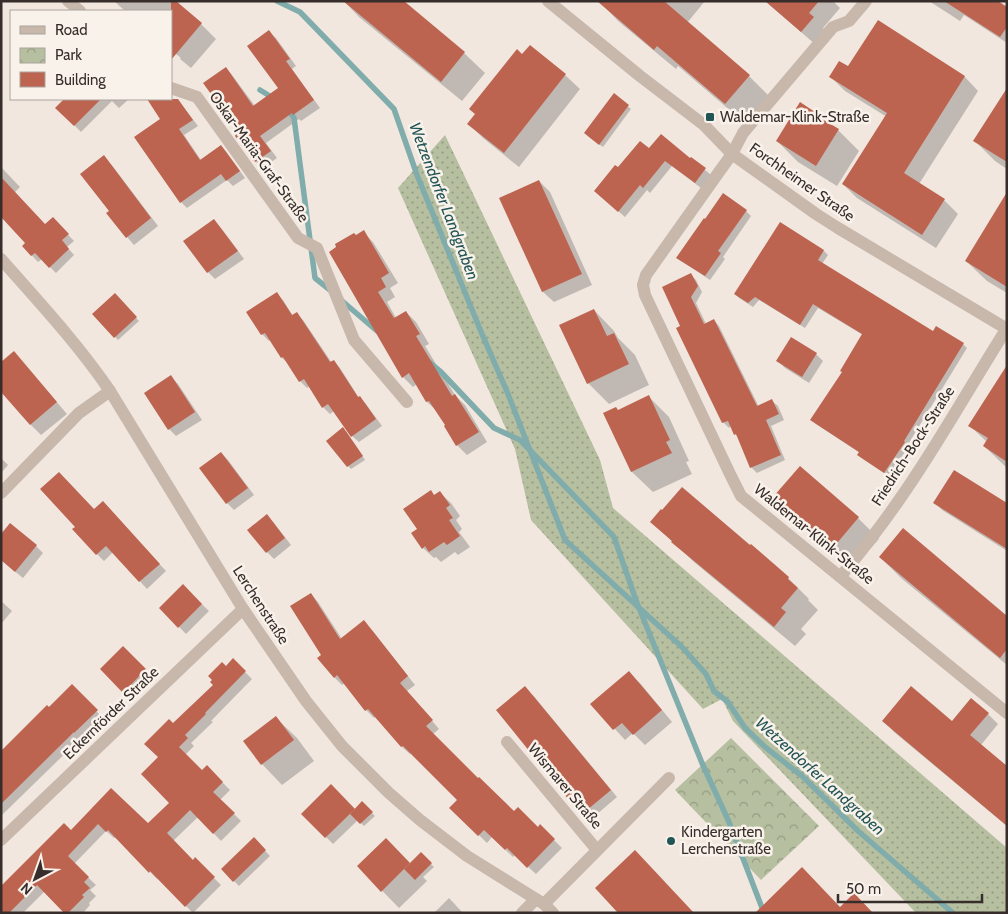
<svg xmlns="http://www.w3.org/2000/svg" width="1008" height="914" font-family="Cabin,sans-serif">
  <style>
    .grass { fill: url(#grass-dots) }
    .park { fill: url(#park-crowns) }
    .shadow { fill: #0003 }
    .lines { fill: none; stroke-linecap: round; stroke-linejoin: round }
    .stream { stroke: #80acab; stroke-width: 5.5 }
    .building { fill: #bd6451 }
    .minor { stroke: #c8b7ab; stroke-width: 12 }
    .poi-dot { fill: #255; stroke: #f9f2eb; stroke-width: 2 }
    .labels { text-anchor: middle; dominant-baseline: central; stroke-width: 5; stroke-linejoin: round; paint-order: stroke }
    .poi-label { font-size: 15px; fill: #372d2a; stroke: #f9f2eb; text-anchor: start }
    .street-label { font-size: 15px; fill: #372d2a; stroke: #f9f2eb }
    .water-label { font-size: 16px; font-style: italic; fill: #255; stroke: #f9f2eb }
  </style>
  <defs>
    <pattern id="grass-dots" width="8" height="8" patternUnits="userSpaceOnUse" patternTransform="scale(1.25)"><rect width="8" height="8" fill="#b6bfa0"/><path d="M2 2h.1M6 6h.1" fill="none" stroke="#959c83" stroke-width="1.8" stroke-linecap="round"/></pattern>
    <pattern id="park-crowns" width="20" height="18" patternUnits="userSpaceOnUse" patternTransform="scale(1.25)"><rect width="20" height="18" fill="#b6bfa0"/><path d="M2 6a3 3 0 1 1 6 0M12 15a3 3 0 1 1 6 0" fill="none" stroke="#959c83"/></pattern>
  </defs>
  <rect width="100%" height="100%" fill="#f1e7df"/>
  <polygon class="grass" points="445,135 600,460 613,508 1007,848 1007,913 916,913 733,721 722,699 703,709 531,520 515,449 398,188"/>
  <polygon class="park" points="731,738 819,826 761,880 675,790"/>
  <g class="shadow">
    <polygon points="114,1 174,1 201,24 216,39 191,68 180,59 181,58 171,50 171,11 125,11"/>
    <polygon points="344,1 464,53 485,73 462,101 359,17"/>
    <polygon points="599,1 705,1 687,23 749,76 770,97 746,124 678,66 676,69 618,21"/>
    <polygon points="765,1 833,1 840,8 823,28 828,32 816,45"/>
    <polygon points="929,1 996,1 1007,8 1007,43 964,15 960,21"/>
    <polygon points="878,22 965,77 978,91 919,184 944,200 958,214 936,248 857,198 843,184 887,117 845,91 831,77 849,68"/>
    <polygon points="269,32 276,38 296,66 292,69 320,108 301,121 299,119 266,143 277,158 263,168 254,160 236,136 238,130 226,68 232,75 255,106 280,88"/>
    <polygon points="523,56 565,75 580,89 519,167 483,138 469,124"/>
    <polygon points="614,95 631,109 603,147 588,136"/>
    <polygon points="66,99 129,99 119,108 112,101 81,132 57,108"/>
    <polygon points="148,99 166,99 175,112 182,107 188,113 198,126 184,135 201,160 221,146 227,153 245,178 233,186 227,180 187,208 181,202 162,119"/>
    <polygon points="1007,109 1007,169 995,161 975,141"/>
    <polygon points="821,117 828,124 838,130 859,151 837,186 798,162 777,141"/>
    <polygon points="649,150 690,160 691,158 711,175 701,188 672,166 650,193 647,190 625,217 602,197 618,169"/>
    <polygon points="111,164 158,226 134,245 127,237 108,214 110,212"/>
    <polygon points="1,167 20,187 15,192 45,225 53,219 74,241 67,247 74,255 56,273 42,259 38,262 23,246 27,243 1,216"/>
    <polygon points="539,181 550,192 592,285 554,302 543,292 501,198"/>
    <polygon points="1007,198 1007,293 987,281 966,261"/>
    <polygon points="746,211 751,216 723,257 725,259 710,280 683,262 678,258 706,221"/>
    <polygon points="214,221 221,228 244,259 215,279 208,272"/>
    <polygon points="780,224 824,251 828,255 822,264 934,333 963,344 967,348 907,446 908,447 889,476 863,459 860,453 816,424 812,420 843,372 863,335 818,308 805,328 759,300 753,307 739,298 735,294"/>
    <polygon points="363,232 373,242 398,283 390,288 395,297 387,302 396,318 406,312 416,322 429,344 425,346 455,395 465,405 487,442 467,455 457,445 447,426 437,411 427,402 417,384 413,387 403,377 356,236"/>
    <polygon points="691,275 696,280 702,292 696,303 706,324 714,320 719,326 759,407 772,401 778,406 784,420 771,426 785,460 757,473 751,467 739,438 735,434 731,426 729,428 723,422 682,327"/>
    <polygon points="276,294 283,300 293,316 297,314 303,320 332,363 334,361 340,368 359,398 366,404 382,426 359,442 352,436 334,411 330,414 323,407 310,386 307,388 300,381 289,364 282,358 271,339 269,341 262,334"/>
    <polygon points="115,295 139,321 118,340 94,314"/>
    <polygon points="594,310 614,331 618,338 635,355 649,385 609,404 588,383"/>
    <polygon points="816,354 823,361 809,383 785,368 778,361"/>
    <polygon points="24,364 67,414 41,435 30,424"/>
    <polygon points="1007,368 1007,468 984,446 987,442 970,426"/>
    <polygon points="171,377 178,384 202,420 176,436 169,429"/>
    <polygon points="648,396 669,417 689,461 686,462 692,474 653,492 632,472 605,414 619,411"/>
    <polygon points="346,431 365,460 351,469 348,466"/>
    <polygon points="221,453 228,460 254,495 234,510 227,503"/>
    <polygon points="1,458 8,465 1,473"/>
    <polygon points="800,468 858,518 879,539 853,568 795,518 775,497"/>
    <polygon points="440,493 451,503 460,516 456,520 462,529 459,532 470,547 458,555 455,552 441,562 436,557 434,558 423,548 418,529 435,496"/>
    <polygon points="935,503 1007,504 1007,551 942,510"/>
    <polygon points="94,511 132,535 166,571 147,589 113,552 104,561 97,554"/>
    <polygon points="662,512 750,547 751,546 788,578 809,599 808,600 818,610 801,629 806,634 795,646 694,562 652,522"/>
    <polygon points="267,516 274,523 291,545 274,559 267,552"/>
    <polygon points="1,536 36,546 43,553 23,578 1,560"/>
    <polygon points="880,557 1007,617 1007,665 901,578"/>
    <polygon points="183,586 209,611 186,634 161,608"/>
    <polygon points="311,594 318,602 342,639 372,630 415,685 407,691 439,729 432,735 514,813 538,828 540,826 562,848 536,874 515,855 513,857 492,837 487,843 451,808 459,800 411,753 410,754 402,747 376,716 374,718 366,710 345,683 342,685 334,677 323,655"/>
    <polygon points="1,601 12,611 1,624"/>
    <polygon points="123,648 152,677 131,699 102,669"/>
    <polygon points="233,660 252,679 211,721 213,722 191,743 194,746 185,755 202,772 207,767 230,790 220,800 241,821 221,841 198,817 173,841 193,861 195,859 221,885 193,913 158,878 157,879 116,837 114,838 106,831 74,864 96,885 90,890 96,896 89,903 90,905 83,913 66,913 45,891 23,913 7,913 71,832 111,790 148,825 171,803 160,758 173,725 214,685 226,667"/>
    <polygon points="629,673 640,683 672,722 645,745 633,733 625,740 592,704"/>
    <polygon points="72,686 103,718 82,739 81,738 1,816 1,766 48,708"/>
    <polygon points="532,694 617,797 589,821 582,814"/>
    <polygon points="988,714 998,724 981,745 1007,768 1007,826 894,732 884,721 952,723"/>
    <polygon points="276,718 297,738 314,761 282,785 262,764"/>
    <polygon points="362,803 375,816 364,826 358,820 333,844 303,814 355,810"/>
    <polygon points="254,839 270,856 239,886 222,869"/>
    <polygon points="386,840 411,865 421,854 434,867 423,877 427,881 399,908 358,866"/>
    <polygon points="449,898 463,913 434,913"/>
  </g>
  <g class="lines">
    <g class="stream">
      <polyline points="277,1 300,12 394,109 417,175 482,334 508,394 565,540 682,647 706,674 714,691 728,702 745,728 765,747 802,776 858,831 953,913"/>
      <polyline points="260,90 273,98"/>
      <polyline points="287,107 294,118 315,278 330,290"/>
      <polyline points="341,300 377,331"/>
      <polyline points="428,361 440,371 494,428 520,440 614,537 637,603 702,763 729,822 764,913"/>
    </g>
  </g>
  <g class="building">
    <polygon points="171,1 176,1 202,23 171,60"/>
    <polygon points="343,1 404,1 465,52 441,82"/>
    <polygon points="597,1 664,1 750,75 725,104 657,46 654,50"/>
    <polygon points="765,1 819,1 809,13 814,17 801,32"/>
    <polygon points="944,1 998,1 1007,7 1007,27 1000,37"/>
    <polygon points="878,20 965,76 904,173 945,199 922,235 842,184 887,113 829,77 839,61 848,66"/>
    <polygon points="269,30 290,59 286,61 314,100 293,115 292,113 260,136 271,151 255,162 254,160 253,161 235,136 236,134 234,132 237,130 203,83 226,67 253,106 278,88 247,46"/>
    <polygon points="530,45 566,74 504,153 467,124 475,114 469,109 517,49 522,54"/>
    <polygon points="1007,88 1007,162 973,141"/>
    <polygon points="614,93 629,105 599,145 584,133"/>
    <polygon points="64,99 101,99 74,126 55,108"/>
    <polygon points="147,99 178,99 193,120 179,129 200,160 221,145 240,171 226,181 221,174 180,203 134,137 160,119"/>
    <polygon points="800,102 821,116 820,118 839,129 816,166 776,141"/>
    <polygon points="661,134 690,158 691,157 706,168 695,183 665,161 643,188 640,185 618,212 594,191 615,165 618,167 640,141 649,148"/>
    <polygon points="104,155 151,218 126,238 106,213 109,211 80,174"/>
    <polygon points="1,177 45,224 53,217 69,234 62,240 69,249 49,268 35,253 31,256 22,246 25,243 1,217"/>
    <polygon points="539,180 582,274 542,292 499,198"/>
    <polygon points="1007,192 1007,287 965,261"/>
    <polygon points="723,193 747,210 718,251 721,253 705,276 676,258 704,218 705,219"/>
    <polygon points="214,219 238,251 207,273 183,241"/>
    <polygon points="780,222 824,250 818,260 933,331 936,326 964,343 904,441 905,442 884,473 857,455 859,452 810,420 842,372 840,371 862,334 813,304 800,325 755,297 748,303 734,294"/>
    <polygon points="364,230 389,273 381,278 386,287 378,292 394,318 406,311 420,334 416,336 452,396 455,394 479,432 456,446 444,426 445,425 429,401 426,402 409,373 402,378 329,252 336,247 335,244 354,233 356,235"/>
    <polygon points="691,273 698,286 691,297 704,324 714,319 757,406 772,399 779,414 766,420 781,455 750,468 736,434 734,435 728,421 722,423 676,328 680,326 662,287"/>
    <polygon points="277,292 292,315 297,312 330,362 334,360 358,397 360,396 376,419 351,437 328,404 322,408 304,379 299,382 283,357 281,358 265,333 261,335 246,312"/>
    <polygon points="115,293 137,317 114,338 92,314"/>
    <polygon points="594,309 607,336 614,333 629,364 587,384 559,325"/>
    <polygon points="791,337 817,353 802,377 776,361"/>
    <polygon points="14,351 57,402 30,425 1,392 1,362"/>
    <polygon points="1007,365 1007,462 983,446 988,438 968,426"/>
    <polygon points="171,375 195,412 168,430 144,393"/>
    <polygon points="649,395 670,440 666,442 672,453 631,472 603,413 616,407 618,410"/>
    <polygon points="343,427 363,456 347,467 326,441"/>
    <polygon points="221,452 248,488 226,504 199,468"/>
    <polygon points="800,466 859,517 832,549 773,497"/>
    <polygon points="954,470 1007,503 1007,549 933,503"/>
    <polygon points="59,472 94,509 103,501 160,564 139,582 106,546 96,555 72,529 75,527 40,489"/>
    <polygon points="682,487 750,545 751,544 789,577 788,579 798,588 781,608 786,612 774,627 671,542 672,541 650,522 661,509 662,510"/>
    <polygon points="431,490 434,495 440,491 450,505 446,508 453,518 449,520 460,536 447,545 444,542 429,552 425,546 422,549 411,533 417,529 403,509"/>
    <polygon points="267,514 285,538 266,553 247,530"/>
    <polygon points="10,523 37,545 15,572 1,560 1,534"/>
    <polygon points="903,528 1007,616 1007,649 1000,658 879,557"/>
    <polygon points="183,584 202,604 178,628 159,608"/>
    <polygon points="311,593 340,639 364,620 408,676 400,683 433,720 426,726 478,778 479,777 514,811 518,807 538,827 540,824 555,839 527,868 507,848 505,850 484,830 478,836 449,808 457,800 403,746 401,747 368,709 365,711 337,675 334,678 317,658 321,655 290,606"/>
    <polygon points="123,646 146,669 123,693 100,669"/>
    <polygon points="233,658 246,671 205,713 206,714 185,735 188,738 179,747 202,770 207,765 223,782 213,792 235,813 213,834 190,810 167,833 193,860 195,857 215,877 185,907 150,871 149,873 108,830 106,832 98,824 68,856 89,877 84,882 90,888 82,895 84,897 68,913 64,913 37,885 9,913 1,913 1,886 64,823 71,830 111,788 148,823 169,803 141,774 158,757 144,744 169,719 173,723 213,685 210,682 212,680 208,676 222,662 226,666"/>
    <polygon points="629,671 662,710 633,735 622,723 613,730 590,704"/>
    <polygon points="72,684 98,710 74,733 74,732 1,804 1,751 47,705 49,707"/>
    <polygon points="525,686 611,790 581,815 496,710"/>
    <polygon points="911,686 952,721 971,698 989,713 970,735 1007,766 1007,826 882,721"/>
    <polygon points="276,716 294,740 261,765 243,741"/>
    <polygon points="331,784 355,809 325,838 301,814"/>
    <polygon points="362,801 373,812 360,824 350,814"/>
    <polygon points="254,837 266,850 233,882 221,869"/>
    <polygon points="386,838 410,863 381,892 357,866"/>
    <polygon points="635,850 694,913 618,913 595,888"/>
    <polygon points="421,852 432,863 415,880 404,869"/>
    <polygon points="802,867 840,907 854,893 873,913 755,913"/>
  </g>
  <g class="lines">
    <g class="minor">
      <polyline points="68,1 80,11"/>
      <polyline points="548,1 640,76 704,125 732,154 816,214 838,228 1007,329"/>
      <polyline points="866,1 849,21 833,27 743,133 732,154 719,172 646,275 643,285 645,295 730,474 741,496 1007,713"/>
      <polyline points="171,88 197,97 298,238 317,248 354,340 407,402"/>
      <path d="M1 259C39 302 78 344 110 391L243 609 306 701 342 746 389 793 420 820 467 856 544 904 553 913"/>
      <polyline points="1,493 79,413 110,391"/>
      <path d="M841 576C860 553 879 529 897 503 937 447 970 386 1007 328"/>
      <polyline points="507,742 597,850"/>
      <polyline points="1,840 243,609"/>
      <polyline points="544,904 669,778"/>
      <polyline points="522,913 536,899"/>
    </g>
  </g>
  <g class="poi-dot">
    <rect x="705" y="112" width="10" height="10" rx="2.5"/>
    <circle cx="671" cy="841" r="5"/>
  </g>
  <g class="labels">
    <g class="poi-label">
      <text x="720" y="117">Waldemar-Klink-Straße</text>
      <text x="681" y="832">Kindergarten<tspan x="681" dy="17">Lerchenstraße</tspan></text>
    </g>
    <g class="street-label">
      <text transform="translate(259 157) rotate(54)">Oskar-Maria-Graf-Straße</text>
      <text transform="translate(802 182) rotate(35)">Forchheimer Straße</text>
      <text transform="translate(913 446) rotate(-57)">Friedrich-Bock-Straße</text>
      <text transform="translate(814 534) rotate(39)">Waldemar-Klink-Straße</text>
      <text transform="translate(261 605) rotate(57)">Lerchenstraße</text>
      <text transform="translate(111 713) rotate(-44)">Eckernförder Straße</text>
      <text transform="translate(565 786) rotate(50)">Wismarer Straße</text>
    </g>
    <g class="water-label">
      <text transform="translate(444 201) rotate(69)">Wetzendorfer Landgraben</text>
      <text transform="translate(820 776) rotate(42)">Wetzendorfer Landgraben</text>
    </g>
  </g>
  <rect width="1008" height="914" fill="none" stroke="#372d2a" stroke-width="5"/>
  <rect x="10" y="10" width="162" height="90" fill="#f9f2eb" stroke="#aba39e"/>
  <rect x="20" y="26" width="25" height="8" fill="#c8b7ab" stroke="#aba39e"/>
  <text x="55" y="35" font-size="15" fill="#372d2a">Road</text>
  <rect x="20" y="48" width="25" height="15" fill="url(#park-crowns)" stroke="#aba39e"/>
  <text x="55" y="60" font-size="15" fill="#372d2a">Park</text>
  <rect x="20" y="72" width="25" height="15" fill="#bd6451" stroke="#aba39e"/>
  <text x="55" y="85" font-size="15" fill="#372d2a">Building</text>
  <g transform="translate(35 879) rotate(221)" stroke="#f9f2eb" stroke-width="4" paint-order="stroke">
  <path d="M0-4L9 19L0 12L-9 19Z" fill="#372d2a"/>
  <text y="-8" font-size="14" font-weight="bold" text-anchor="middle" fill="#372d2a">N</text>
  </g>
  <path d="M838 894v8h144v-8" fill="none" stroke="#372d2a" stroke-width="2.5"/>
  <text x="846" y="894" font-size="15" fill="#372d2a" stroke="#f9f2eb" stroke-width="4" paint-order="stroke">50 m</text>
</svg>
